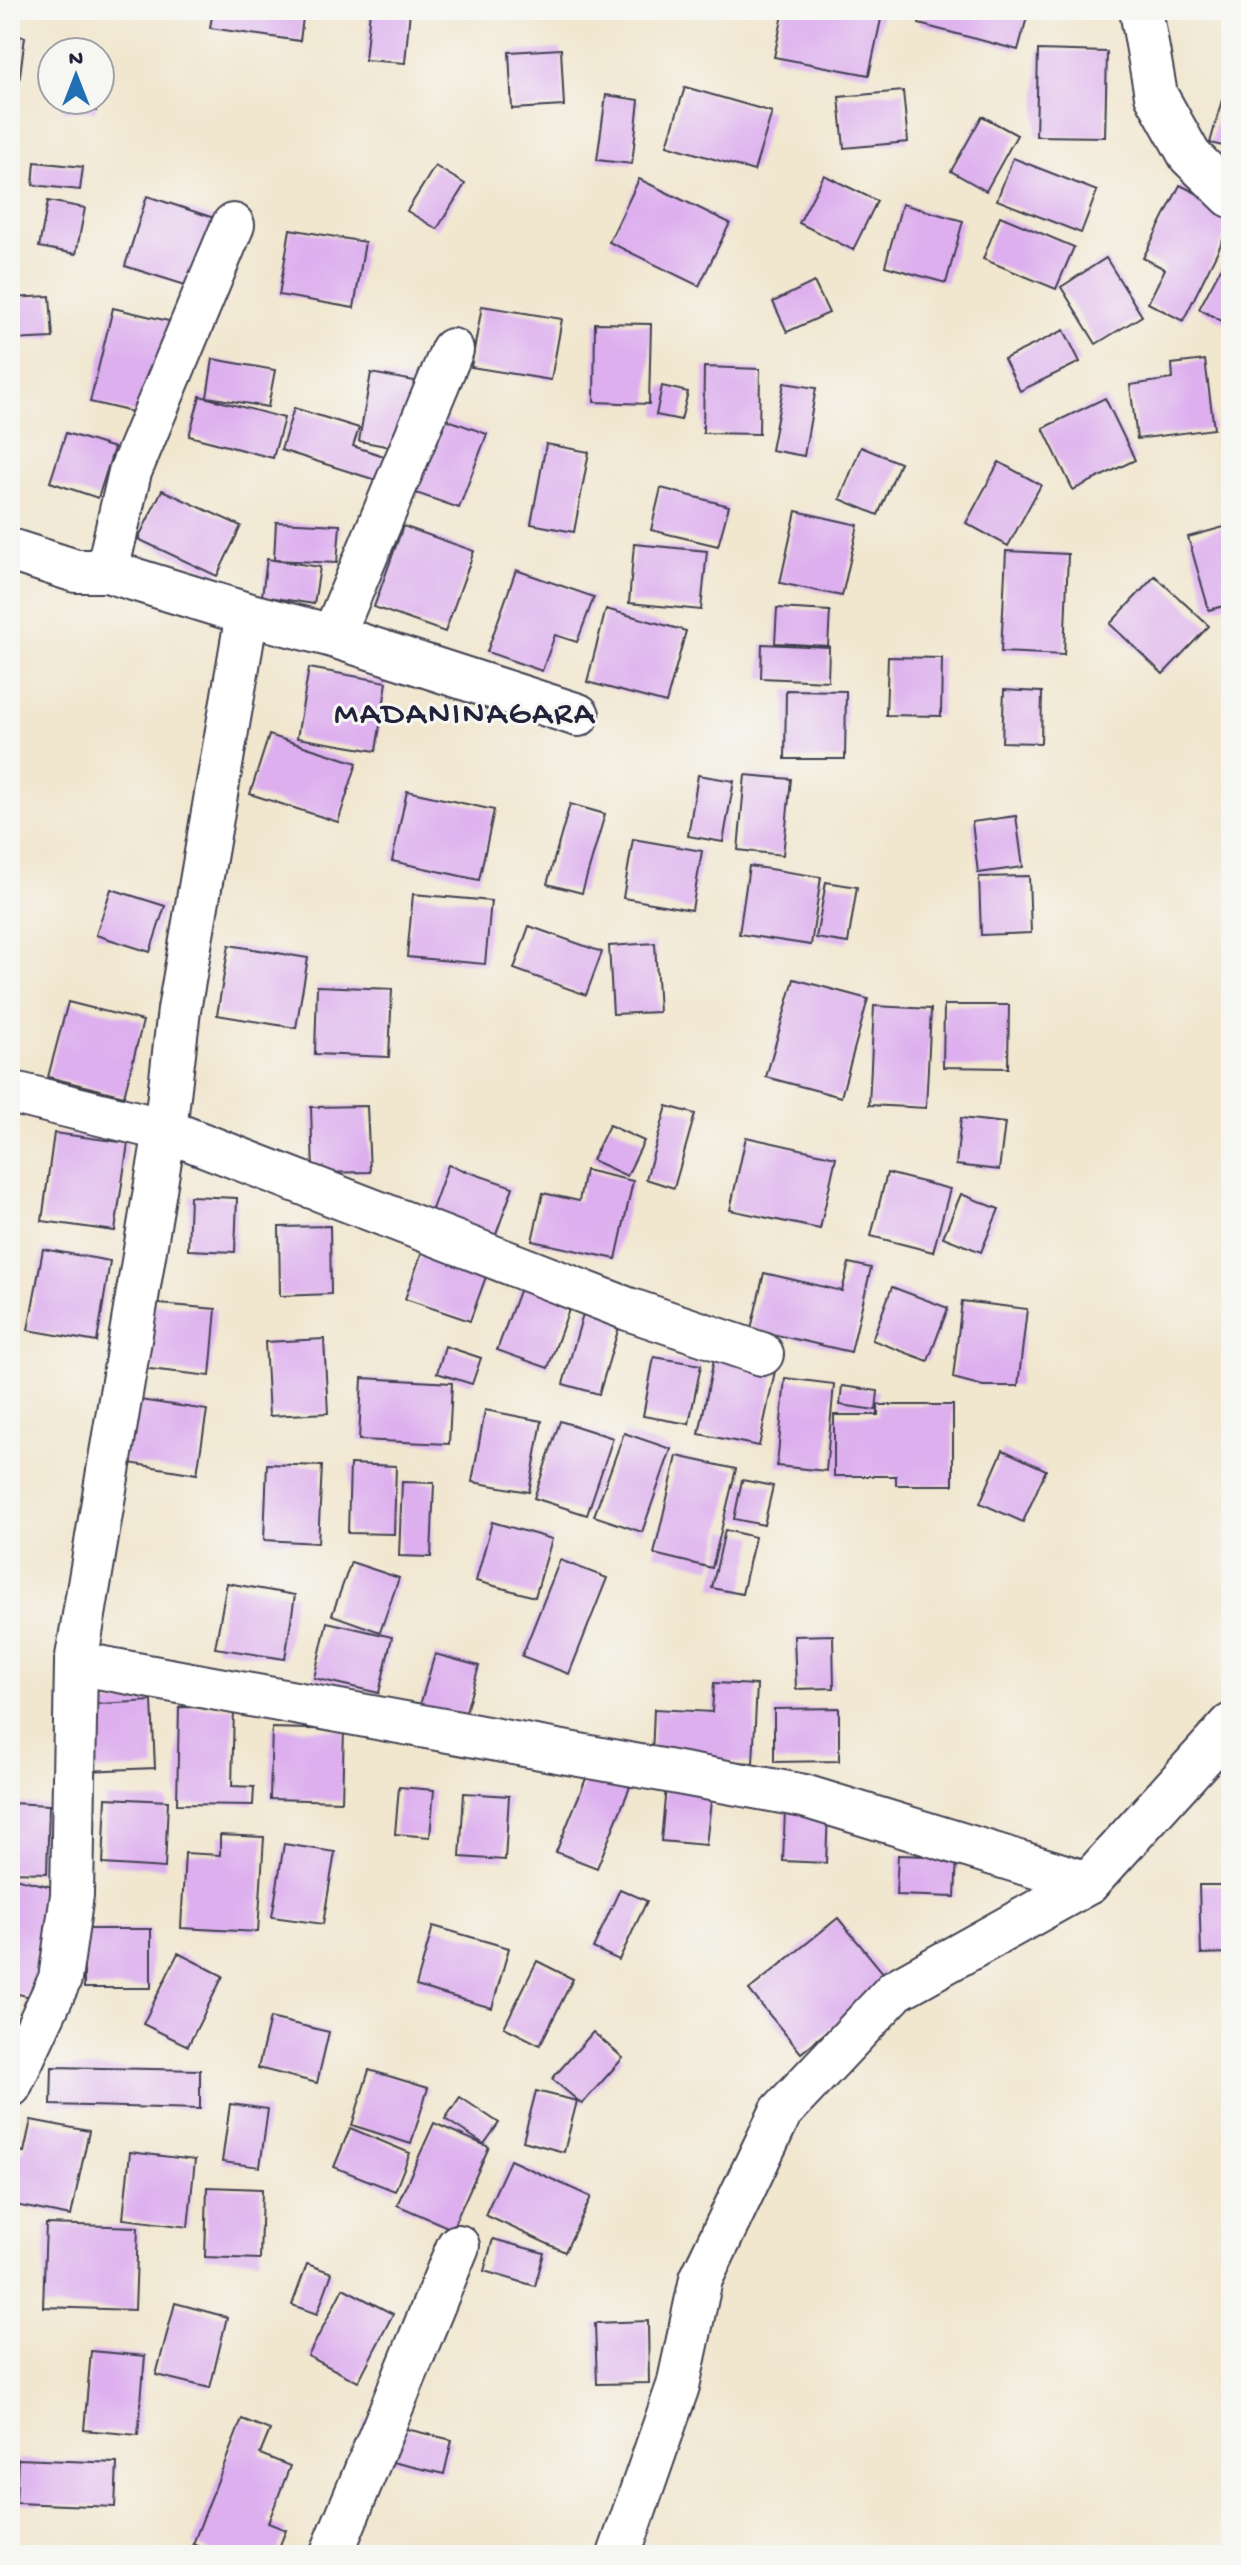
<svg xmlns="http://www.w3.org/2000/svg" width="1241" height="2565" font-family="'Gochi Hand',sans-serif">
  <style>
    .building { fill: #ddafee }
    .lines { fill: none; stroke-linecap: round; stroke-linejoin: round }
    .minor-casing { stroke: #413f51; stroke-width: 46 }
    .minor { stroke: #fff; stroke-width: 42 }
    .labels { text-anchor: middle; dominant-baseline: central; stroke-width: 6; stroke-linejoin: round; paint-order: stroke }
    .quarter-label { font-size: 34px; letter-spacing: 2px; fill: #22223b; stroke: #f6f6f2 }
  </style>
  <rect width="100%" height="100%" fill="#f6f6f2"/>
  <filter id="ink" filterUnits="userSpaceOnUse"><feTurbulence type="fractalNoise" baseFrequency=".0125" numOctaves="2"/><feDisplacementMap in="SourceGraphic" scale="16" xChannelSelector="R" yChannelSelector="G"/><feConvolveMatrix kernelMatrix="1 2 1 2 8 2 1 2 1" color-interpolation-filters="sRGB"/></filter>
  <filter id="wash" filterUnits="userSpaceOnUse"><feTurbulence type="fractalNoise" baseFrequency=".006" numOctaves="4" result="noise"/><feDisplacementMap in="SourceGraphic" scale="32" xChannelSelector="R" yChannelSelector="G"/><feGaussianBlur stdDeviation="1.8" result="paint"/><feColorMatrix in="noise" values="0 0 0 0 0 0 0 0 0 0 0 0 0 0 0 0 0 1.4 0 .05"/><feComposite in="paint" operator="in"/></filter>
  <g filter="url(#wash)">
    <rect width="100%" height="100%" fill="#f1e6ce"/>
    <g id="blocks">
      <g class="building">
        <polygon points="213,10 304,10 300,41 210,28"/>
        <polygon points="370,10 410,10 405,63 365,60"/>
        <polygon points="784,10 883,10 869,75 774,57"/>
        <polygon points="923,10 1029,10 1018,50 919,24"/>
        <polygon points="10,35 25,37 16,105 10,105"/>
        <polygon points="561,49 564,106 512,109 509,52"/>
        <polygon points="1038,50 1107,52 1105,137 1036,136"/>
        <polygon points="685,87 772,112 754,171 667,145"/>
        <polygon points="903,91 908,142 844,148 839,97"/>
        <polygon points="606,95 639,100 632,164 597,160"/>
        <polygon points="64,100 96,100 96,111 63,111"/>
        <polygon points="1222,100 1231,103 1231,148 1210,143"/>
        <polygon points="982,116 1017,135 986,191 951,171"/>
        <polygon points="1013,158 1097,191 1081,233 997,200"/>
        <polygon points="35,162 83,167 80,190 33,185"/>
        <polygon points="435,166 465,184 437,229 407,211"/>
        <polygon points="824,175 877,201 853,250 799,223"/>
        <polygon points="639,179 730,223 699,286 609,242"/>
        <polygon points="1180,185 1231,210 1231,224 1183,321 1148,303 1165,269 1143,258"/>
        <polygon points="147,196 220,220 198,289 125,266"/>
        <polygon points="48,201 85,208 76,254 39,247"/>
        <polygon points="902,204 963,221 946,283 885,266"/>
        <polygon points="1000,216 1074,247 1056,289 983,259"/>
        <polygon points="290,229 365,242 354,308 279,295"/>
        <polygon points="1231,249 1231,326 1199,309"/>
        <polygon points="1106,258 1142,316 1096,344 1061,287"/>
        <polygon points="814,282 829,313 787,332 773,302"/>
        <polygon points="50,296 53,338 10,340 10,298"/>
        <polygon points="482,306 562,319 551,380 471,367"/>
        <polygon points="113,308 194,327 171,421 90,402"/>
        <polygon points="595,323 651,324 649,404 594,402"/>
        <polygon points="1064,330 1080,362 1020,391 1004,359"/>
        <polygon points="213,359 275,370 268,407 207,397"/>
        <polygon points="1205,360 1214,429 1137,439 1130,385 1173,379 1172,364"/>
        <polygon points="704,367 760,369 759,434 703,433"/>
        <polygon points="371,373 420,382 407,450 359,441"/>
        <polygon points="784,383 816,388 804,456 771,450"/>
        <polygon points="662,386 688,392 681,420 656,415"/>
        <polygon points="200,396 284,418 273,458 189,436"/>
        <polygon points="1105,398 1135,460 1073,490 1043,428"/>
        <polygon points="294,408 359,428 353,446 390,458 382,482 281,450"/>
        <polygon points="440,417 487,434 459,508 413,492"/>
        <polygon points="66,433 114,448 98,498 50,482"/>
        <polygon points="546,444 589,452 574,532 531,524"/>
        <polygon points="861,447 900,463 878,515 840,499"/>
        <polygon points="999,462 1041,485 1008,546 966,523"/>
        <polygon points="661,488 729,506 718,546 651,530"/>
        <polygon points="162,490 241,526 217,576 138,539"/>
        <polygon points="796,511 858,525 842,596 780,583"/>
        <polygon points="276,522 340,525 337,563 274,560"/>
        <polygon points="1231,525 1231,604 1209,610 1188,537"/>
        <polygon points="403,526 474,551 445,632 374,607"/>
        <polygon points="634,544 707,551 701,610 629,603"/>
        <polygon points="1006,551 1068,554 1064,655 1001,652"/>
        <polygon points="267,559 320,567 314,604 262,596"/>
        <polygon points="516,570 594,597 577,642 555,635 542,671 487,652"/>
        <polygon points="1155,576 1209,626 1163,674 1110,624"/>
        <polygon points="777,608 830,611 828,646 775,643"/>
        <polygon points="606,609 686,631 666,703 587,682"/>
        <polygon points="762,644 829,647 828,681 761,678"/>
        <polygon points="888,657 942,658 941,716 886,715"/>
        <polygon points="309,668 387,682 376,751 297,738"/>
        <polygon points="786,690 846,691 845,759 785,759"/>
        <polygon points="1004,690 1042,692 1041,743 1002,742"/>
        <polygon points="269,735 357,763 338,822 250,794"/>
        <polygon points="698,775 734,781 723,842 688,836"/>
        <polygon points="745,775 791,779 783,855 738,850"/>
        <polygon points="407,791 494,810 479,880 392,861"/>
        <polygon points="570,804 605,814 582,893 547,884"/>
        <polygon points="1016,816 1023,867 978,873 972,822"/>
        <polygon points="633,839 702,851 692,910 623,898"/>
        <polygon points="749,866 821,877 811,945 739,934"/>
        <polygon points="1029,876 1031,933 981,935 979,877"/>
        <polygon points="826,882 857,887 848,943 816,938"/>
        <polygon points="111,889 165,906 150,952 96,935"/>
        <polygon points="413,894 491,901 485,964 407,957"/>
        <polygon points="529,926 602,952 586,995 514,969"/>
        <polygon points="655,943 659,1012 613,1014 609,946"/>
        <polygon points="229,945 308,958 296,1028 217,1015"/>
        <polygon points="794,979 868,999 841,1097 766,1077"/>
        <polygon points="317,986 392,989 389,1057 315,1054"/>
        <polygon points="68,1002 143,1021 124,1096 48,1077"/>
        <polygon points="944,1005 1009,1005 1008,1068 943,1067"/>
        <polygon points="874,1006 931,1009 926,1108 869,1105"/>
        <polygon points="367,1106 370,1172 313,1173 311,1107"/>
        <polygon points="667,1106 695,1114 674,1188 646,1179"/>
        <polygon points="961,1118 1005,1123 999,1170 956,1165"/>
        <polygon points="609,1125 644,1141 627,1176 592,1160"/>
        <polygon points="54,1133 128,1143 115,1231 42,1221"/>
        <polygon points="746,1137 836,1157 820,1229 730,1210"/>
        <polygon points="448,1165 513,1187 495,1237 430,1215"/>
        <polygon points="585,1170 633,1181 616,1259 532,1241 543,1193 579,1201"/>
        <polygon points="887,1173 950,1189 933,1252 871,1236"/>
        <polygon points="961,1194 999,1209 981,1252 943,1237"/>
        <polygon points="190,1196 237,1198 235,1252 188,1250"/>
        <polygon points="330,1226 331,1294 280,1296 279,1227"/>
        <polygon points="427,1238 492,1260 470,1321 405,1299"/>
        <polygon points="43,1249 110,1261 97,1342 28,1330"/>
        <polygon points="849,1263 871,1268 851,1352 751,1329 764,1273 842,1291"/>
        <polygon points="522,1283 572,1301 548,1368 497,1350"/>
        <polygon points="892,1287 948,1308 928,1361 872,1340"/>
        <polygon points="962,1301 1027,1309 1018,1386 983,1386 953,1378"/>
        <polygon points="148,1303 216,1309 210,1376 141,1368"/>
        <polygon points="585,1307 622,1317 599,1394 563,1384"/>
        <polygon points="324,1339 328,1413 269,1416 265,1342"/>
        <polygon points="445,1346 481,1358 472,1384 437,1373"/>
        <polygon points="654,1357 701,1365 689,1424 643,1416"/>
        <polygon points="714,1359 775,1371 759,1446 699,1434"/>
        <polygon points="362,1378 452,1383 449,1444 359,1440"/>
        <polygon points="785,1378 834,1384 826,1471 777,1466"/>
        <polygon points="842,1386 878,1391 876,1410 840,1405"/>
        <polygon points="133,1399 207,1410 197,1474 123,1462"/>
        <polygon points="878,1405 953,1405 953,1485 896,1485 896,1476 834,1476 834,1415 878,1415"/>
        <polygon points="485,1410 542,1421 529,1492 472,1482"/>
        <polygon points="560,1421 613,1438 587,1515 534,1498"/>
        <polygon points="624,1433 671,1449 642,1532 594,1516"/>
        <polygon points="1003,1450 1046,1470 1023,1522 980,1503"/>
        <polygon points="677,1456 736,1469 712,1568 654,1554"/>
        <polygon points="267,1464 322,1466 318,1543 264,1540"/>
        <polygon points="350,1464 396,1466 394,1534 348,1533"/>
        <polygon points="742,1480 773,1486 764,1525 734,1519"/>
        <polygon points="402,1482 434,1483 431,1557 399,1556"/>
        <polygon points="492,1522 552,1539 535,1597 476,1581"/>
        <polygon points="725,1530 755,1537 742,1594 712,1588"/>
        <polygon points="560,1560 607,1578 569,1674 522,1656"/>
        <polygon points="351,1562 399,1578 380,1632 332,1615"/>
        <polygon points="227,1583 295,1595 285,1659 215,1648"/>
        <polygon points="327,1622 392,1637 379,1693 314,1678"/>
        <polygon points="833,1635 834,1688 796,1689 794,1636"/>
        <polygon points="435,1654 479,1666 462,1725 418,1712"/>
        <polygon points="714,1683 757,1685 753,1763 652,1757 654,1709 712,1712"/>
        <polygon points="152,1701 155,1768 85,1771 81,1705"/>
        <polygon points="179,1707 234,1708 232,1786 254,1787 253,1805 177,1804"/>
        <polygon points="839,1708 839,1761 774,1762 774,1709"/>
        <polygon points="272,1728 344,1730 342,1801 270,1799"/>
        <polygon points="589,1771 630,1787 597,1868 556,1852"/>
        <polygon points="399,1787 434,1790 430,1837 395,1834"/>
        <polygon points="666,1787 712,1792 706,1845 661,1841"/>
        <polygon points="464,1793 509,1796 505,1860 460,1857"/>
        <polygon points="106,1798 168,1801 165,1868 103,1864"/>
        <polygon points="10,1803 49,1805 47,1873 10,1872"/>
        <polygon points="785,1810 828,1811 826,1863 783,1861"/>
        <polygon points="220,1835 264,1837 258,1932 181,1928 185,1853 220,1855"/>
        <polygon points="284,1844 335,1852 323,1924 272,1917"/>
        <polygon points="898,1855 957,1857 955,1897 896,1895"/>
        <polygon points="10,1877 61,1889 35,1998 10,1992"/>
        <polygon points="1199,1885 1231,1885 1231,1953 1201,1954"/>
        <polygon points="620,1889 647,1901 619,1960 593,1948"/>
        <polygon points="838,1918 889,1980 801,2053 749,1990"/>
        <polygon points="433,1926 509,1948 492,2008 416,1986"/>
        <rect x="84" y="1929" width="67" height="59"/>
        <polygon points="178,1953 223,1976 188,2046 143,2024"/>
        <polygon points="537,1961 573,1979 540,2045 504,2027"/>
        <polygon points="270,2018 329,2032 317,2083 258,2068"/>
        <polygon points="593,2032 623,2058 582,2104 552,2079"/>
        <polygon points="52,2067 200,2070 200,2109 51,2105"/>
        <polygon points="369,2070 428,2088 411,2144 352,2125"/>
        <polygon points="536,2091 577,2101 564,2152 523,2141"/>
        <polygon points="460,2097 499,2123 484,2144 445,2119"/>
        <polygon points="230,2104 268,2109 260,2167 222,2162"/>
        <polygon points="31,2120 89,2131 71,2216 10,2204 10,2149 24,2152"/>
        <polygon points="434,2123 489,2147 452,2229 397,2205"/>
        <polygon points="350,2128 410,2153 395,2191 334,2167"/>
        <polygon points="130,2152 195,2160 188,2227 123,2219"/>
        <polygon points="510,2160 591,2197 565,2252 485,2215"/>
        <polygon points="207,2187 262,2189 260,2259 205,2257"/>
        <polygon points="46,2224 138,2227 135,2310 43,2307"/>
        <polygon points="493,2239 544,2253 535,2286 484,2271"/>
        <polygon points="307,2264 332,2273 317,2314 292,2305"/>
        <polygon points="343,2288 393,2314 358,2382 308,2356"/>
        <polygon points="175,2303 227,2317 210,2388 156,2375"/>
        <polygon points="648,2321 649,2383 597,2384 595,2323"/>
        <polygon points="91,2351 145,2356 138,2435 84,2430"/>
        <polygon points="242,2419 270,2430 260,2454 290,2466 268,2523 286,2530 276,2555 221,2555 193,2544"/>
        <polygon points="365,2419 452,2440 444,2474 357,2454"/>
        <polygon points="18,2459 117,2463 115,2507 16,2503"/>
      </g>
    </g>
  </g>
  <g filter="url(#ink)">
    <use href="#blocks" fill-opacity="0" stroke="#413f51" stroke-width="2"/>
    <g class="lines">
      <defs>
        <g id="minor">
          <polyline points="1141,10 1156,95 1190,156 1231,196"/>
          <polyline points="10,550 76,571 107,571 247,614 333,636 578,715"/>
          <polyline points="107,571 130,472 233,225"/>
          <polyline points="333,636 452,350"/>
          <polyline points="10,1092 165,1130 628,1309 762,1354"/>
          <polyline points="76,1663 804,1796 1088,1883"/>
          <polyline points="10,2086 60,1979 72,1895 76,1663 165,1130 179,1010 247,614"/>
          <polyline points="331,2555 458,2246"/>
          <polyline points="619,2555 678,2386 701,2279 781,2112 896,1990 1088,1883 1231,1725"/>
        </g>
      </defs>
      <use href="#minor" class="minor-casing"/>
      <use href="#minor" class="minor"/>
    </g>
  </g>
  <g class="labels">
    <g class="quarter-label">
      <text x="465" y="716">MADANINAGARA</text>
    </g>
  </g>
  <rect width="1241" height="2565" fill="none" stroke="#f6f6f2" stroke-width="40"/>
  <g transform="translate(76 76)"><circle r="38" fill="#f6f6f2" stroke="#a1a1a9" stroke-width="2"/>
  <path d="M0-6L14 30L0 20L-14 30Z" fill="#1f6fb2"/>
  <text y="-12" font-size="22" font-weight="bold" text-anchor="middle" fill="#22223b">N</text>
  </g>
</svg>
